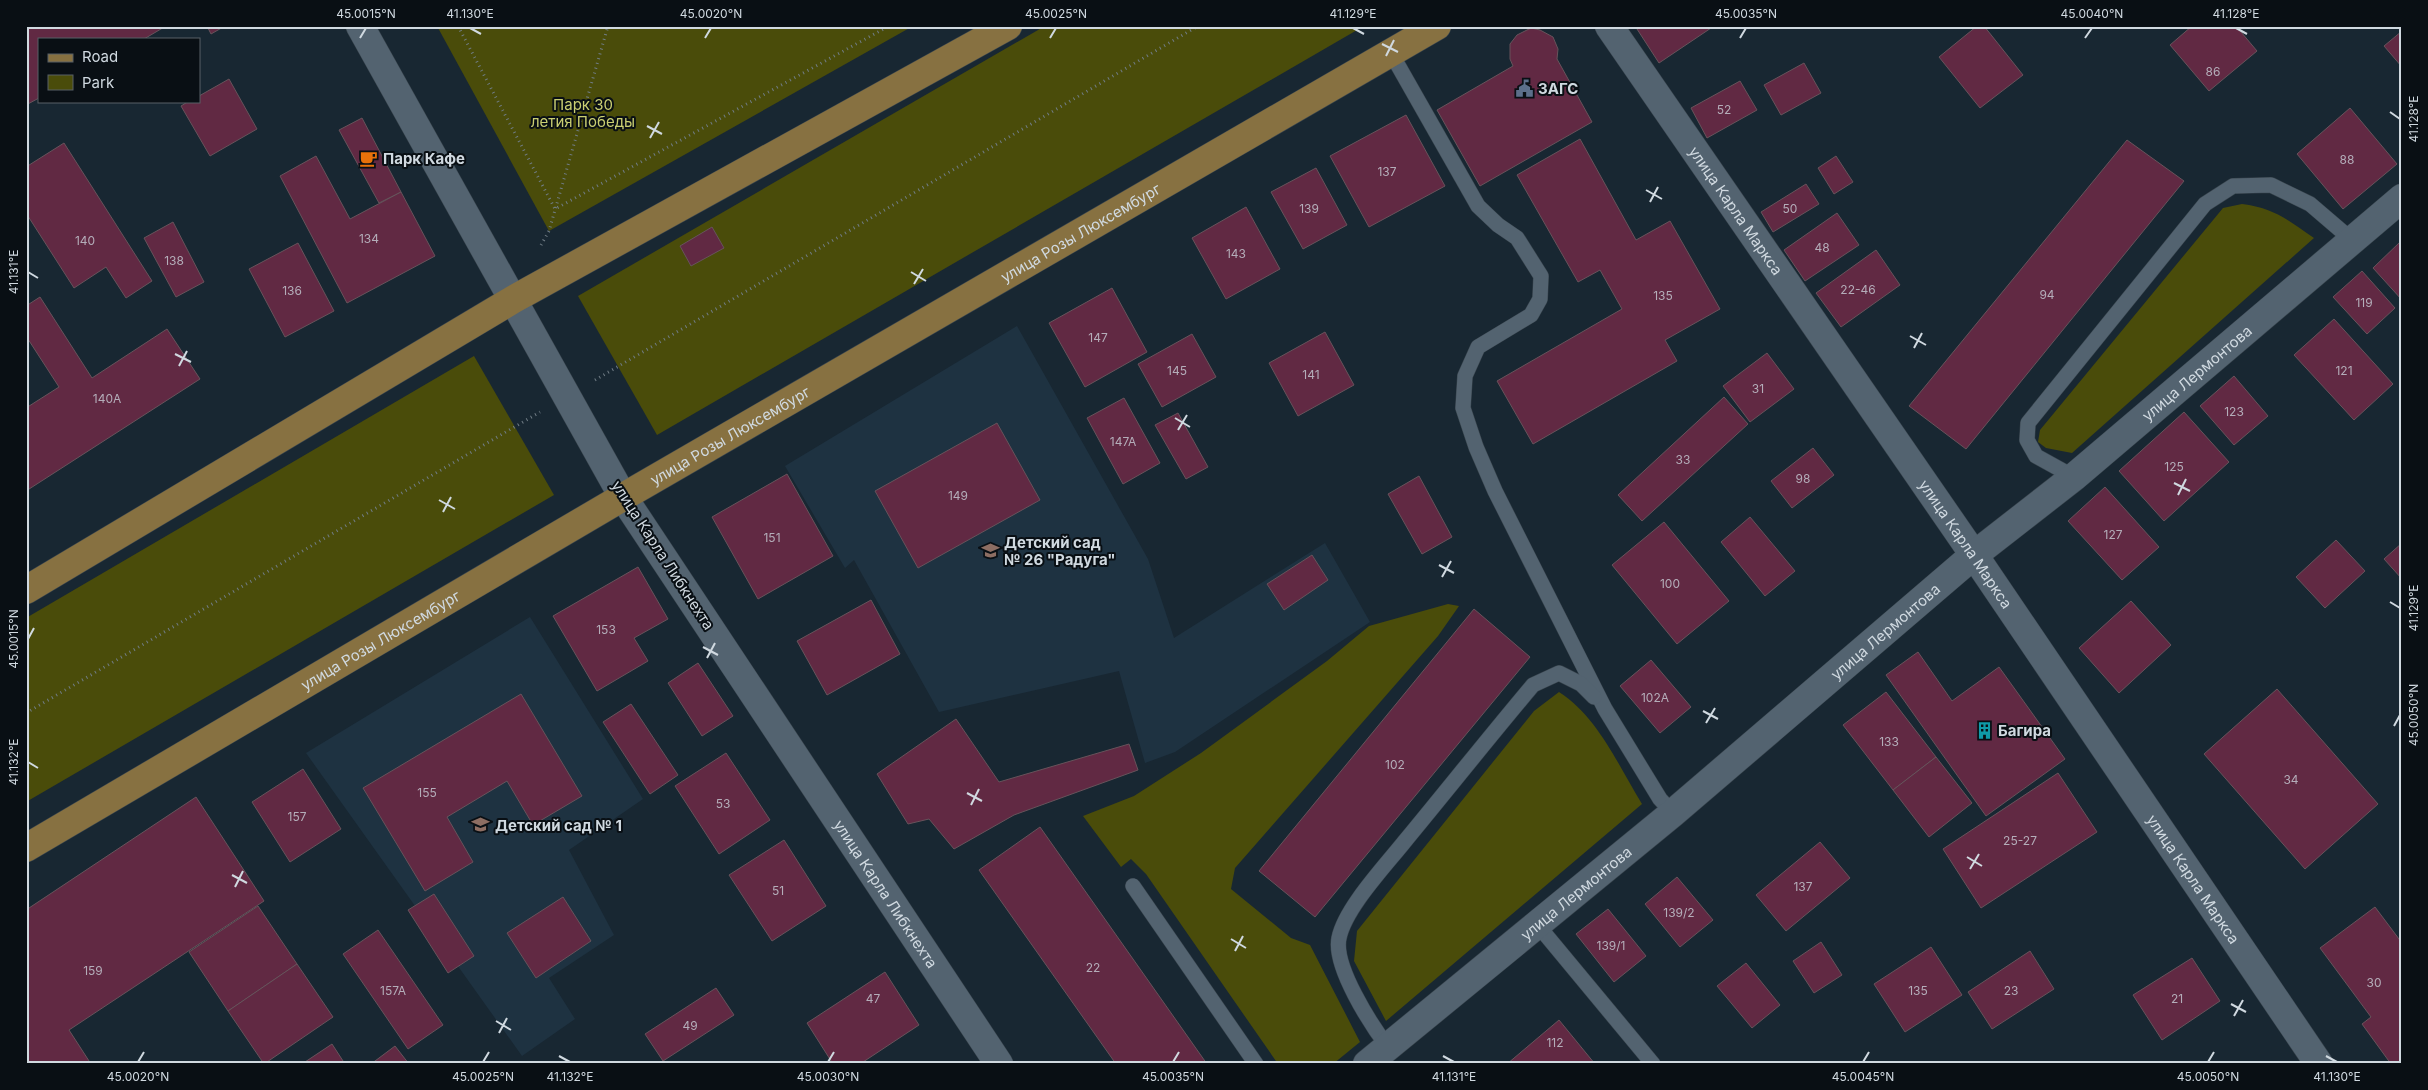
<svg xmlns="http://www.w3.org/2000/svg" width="2428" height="1090" font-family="Inter,sans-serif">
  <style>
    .built { fill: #1e3241 }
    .green { fill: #4a4c0a }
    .building { fill: #612943; stroke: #67535b }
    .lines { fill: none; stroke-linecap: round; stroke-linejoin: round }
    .lane-casing { stroke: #38444d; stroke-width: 16 }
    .street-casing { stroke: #38444d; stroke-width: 29 }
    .secondary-casing { stroke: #38444d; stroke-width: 29 }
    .primary-casing { stroke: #38444d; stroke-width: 29 }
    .path { stroke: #717d86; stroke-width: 3; stroke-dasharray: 1 4; stroke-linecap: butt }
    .lane { stroke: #536370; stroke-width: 15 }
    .street { stroke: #536370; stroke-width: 28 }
    .secondary { stroke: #536370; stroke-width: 28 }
    .primary { stroke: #877141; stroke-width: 28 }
    .ticks { fill: none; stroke: #d0d9e0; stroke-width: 2 }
    .labels { text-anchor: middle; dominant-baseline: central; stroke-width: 4; stroke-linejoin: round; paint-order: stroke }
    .number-label { font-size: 12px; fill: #b4adb9 }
    .poi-label { font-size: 15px; font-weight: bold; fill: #d0d9e0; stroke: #090f14; text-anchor: start }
    .park-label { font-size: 15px; fill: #cacf72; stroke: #090f14 }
    .street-label { font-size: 15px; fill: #d0d9e0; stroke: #090f14 }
    .neatline { fill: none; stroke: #d0d9e0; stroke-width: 2 }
    .ticks-label { font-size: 12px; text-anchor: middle; fill: #d0d9e0 }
  </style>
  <rect width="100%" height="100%" fill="#182732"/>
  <g class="built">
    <polygon points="1017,326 1148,559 1174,638 1325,543 1370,622 1175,752 1145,763 1119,671 939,712 854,560 845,568 785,466"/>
    <polygon points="530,617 643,799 569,850 614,935 549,978 575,1019 522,1056 306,753"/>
  </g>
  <g class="green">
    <polygon points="437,26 913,26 549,231"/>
    <polygon points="1045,26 1364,26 657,435 578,296"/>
    <path d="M2242 204C2274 208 2288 220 2314 238L2072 453 2046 448 2038 442 2040 430 2223 208Z"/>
    <polygon points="474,356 554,495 26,802 26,618"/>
    <polygon points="1448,604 1459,606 1438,636 1235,868 1231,889 1291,938 1310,945 1360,1042 1333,1064 1278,1064 1146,874 1131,859 1121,867 1083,816 1134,796 1201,753 1327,661 1369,626"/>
    <path d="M1559 692C1598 717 1618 765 1642 804L1386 1021 1354 961 1357 931 1534 711Z"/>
  </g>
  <g class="building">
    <polygon points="26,26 166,26 144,39 39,39 39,98 26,105"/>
    <polygon points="207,26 225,26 211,34"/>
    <polygon points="1641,26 1714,26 1659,63 1637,29"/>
    <polygon points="1977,26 1984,26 2023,75 1980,108 1939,57"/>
    <polygon points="2192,26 2236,26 2257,51 2209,91 2170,45"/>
    <polygon points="1531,28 1540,30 1553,37 1558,49 1557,59 1592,122 1480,186 1437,110 1513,66 1510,59 1510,44 1517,35"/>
    <polygon points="2402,31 2402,67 2384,46"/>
    <polygon points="1804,63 1821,93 1781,115 1764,85"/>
    <polygon points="229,79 257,129 210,156 181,106 189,101 199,101 199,96"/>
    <polygon points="1740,81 1757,110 1707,138 1691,108"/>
    <polygon points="2350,108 2397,164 2343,209 2297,154"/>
    <polygon points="1406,115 1445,186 1369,227 1330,156"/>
    <polygon points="362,118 401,192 379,203 339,130"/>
    <polygon points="1580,139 1636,240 1670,221 1720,309 1665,340 1677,361 1533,444 1497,381 1622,309 1600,270 1578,282 1517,175"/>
    <polygon points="2127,140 2184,181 1966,449 1909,406"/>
    <polygon points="64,143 152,281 126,298 106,267 74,288 26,213 26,167"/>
    <polygon points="316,156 350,219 401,192 435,256 347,303 280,176"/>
    <polygon points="1836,156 1853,182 1834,194 1818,168"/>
    <polygon points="1316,168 1347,225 1303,249 1271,192"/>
    <polygon points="1806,184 1819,204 1773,232 1761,212"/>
    <polygon points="1246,207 1280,269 1226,299 1192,238"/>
    <polygon points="1837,213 1859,245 1805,281 1784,250"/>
    <polygon points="173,222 204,282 176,297 144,238"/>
    <polygon points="712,227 724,248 691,266 680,246"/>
    <polygon points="2400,242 2402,245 2402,300 2373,268"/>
    <polygon points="298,243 334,311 285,337 249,269"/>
    <polygon points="1876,250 1900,285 1841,327 1816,293"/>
    <polygon points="2362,271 2395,308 2367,334 2333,297"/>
    <polygon points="1112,288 1147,352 1085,387 1049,323"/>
    <polygon points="40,297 92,378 167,329 200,379 26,491 26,408 59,387 26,336 26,306"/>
    <polygon points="2334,319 2393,384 2354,420 2294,355"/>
    <polygon points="1325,332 1354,385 1298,416 1269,363"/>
    <polygon points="1192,334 1216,377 1162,407 1138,364"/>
    <polygon points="1767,353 1794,389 1750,422 1723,386"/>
    <polygon points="2234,376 2268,416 2234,445 2200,406"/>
    <polygon points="1724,397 1748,424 1642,521 1618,495"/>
    <polygon points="1124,398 1160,463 1123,484 1087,418"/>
    <polygon points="2184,412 2229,462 2164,521 2119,471"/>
    <polygon points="1178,413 1208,467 1186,479 1155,425"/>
    <polygon points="997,423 1040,500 918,568 875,491"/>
    <polygon points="1813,448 1834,475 1792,508 1771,481"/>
    <polygon points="787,474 833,556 758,599 712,517"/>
    <polygon points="1419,476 1452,537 1422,554 1388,494"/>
    <polygon points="2105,487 2159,547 2122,580 2068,521"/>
    <polygon points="1750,517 1795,571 1765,596 1721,542"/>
    <polygon points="1664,522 1729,601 1677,644 1612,565"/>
    <polygon points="2336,540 2365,571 2325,608 2296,577"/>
    <polygon points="2402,543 2402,579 2384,559"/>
    <polygon points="1312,555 1328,580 1284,610 1267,584"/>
    <polygon points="638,567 668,619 634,638 648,661 597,691 553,616"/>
    <polygon points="871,600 900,654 827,695 797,641"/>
    <polygon points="2131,601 2171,645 2119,693 2079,648"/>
    <polygon points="1474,609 1530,657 1315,917 1259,871"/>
    <polygon points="1918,652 1952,701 1999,667 2065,759 1986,816 1886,675"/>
    <polygon points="1651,660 1691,707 1660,733 1620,686"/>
    <polygon points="698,663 733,716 702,736 668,683"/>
    <polygon points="2277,689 2378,804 2305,869 2204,754"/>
    <polygon points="1886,692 1936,757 1893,790 1843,725"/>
    <polygon points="521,694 582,796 533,825 507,781 447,817 473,862 425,891 363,788"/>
    <polygon points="631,704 678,775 650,794 603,722"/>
    <polygon points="956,719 999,782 1129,744 1138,770 1014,815 954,849 929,819 908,824 877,774"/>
    <polygon points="726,753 770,820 719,854 675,786"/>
    <polygon points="1936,757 1972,803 1929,837 1893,790"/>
    <polygon points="303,769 341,829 290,862 252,802"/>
    <polygon points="2058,773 2097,832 1981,908 1943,849"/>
    <polygon points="196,797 264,901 69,1030 91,1064 26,1064 26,910"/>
    <polygon points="1040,827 1207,1064 1116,1064 979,870"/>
    <polygon points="784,840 826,906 772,941 729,875"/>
    <polygon points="1820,842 1850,878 1786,931 1756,895"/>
    <polygon points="1677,877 1713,920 1680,947 1645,904"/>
    <polygon points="434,894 474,956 448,973 408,910"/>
    <polygon points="563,897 591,941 536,978 507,933"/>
    <polygon points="258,906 297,964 228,1011 189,952"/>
    <polygon points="2375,907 2402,943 2402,1064 2391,1064 2362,1024 2371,1017 2320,948"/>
    <polygon points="1608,909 1646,956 1614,982 1576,934"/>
    <polygon points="378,930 443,1025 408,1049 343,954"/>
    <polygon points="1821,942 1842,975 1814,993 1793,961"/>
    <polygon points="1931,947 1962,995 1905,1032 1874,984"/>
    <polygon points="2030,951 2054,989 1992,1029 1968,992"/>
    <polygon points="2192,958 2220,1001 2162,1040 2133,995"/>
    <polygon points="1746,963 1780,1005 1752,1028 1717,986"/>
    <polygon points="297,964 333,1017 264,1064 228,1011"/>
    <polygon points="885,972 919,1025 860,1064 833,1064 807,1023"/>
    <polygon points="716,988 734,1015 663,1061 645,1034"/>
    <polygon points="1559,1020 1595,1064 1507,1064"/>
    <polygon points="332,1044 345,1064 302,1064"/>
    <polygon points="395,1046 409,1064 371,1064"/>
  </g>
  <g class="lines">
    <defs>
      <g id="lane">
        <polyline points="1391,53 1478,206 1498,225 1517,238 1541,276 1540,299 1531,315 1478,347 1465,376 1463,408 1476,447 1495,491 1605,709 1660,799 1673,813"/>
        <polyline points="2074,477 2036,456 2027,440 2028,423 2205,204 2233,186 2271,185 2310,204 2352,240"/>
        <polyline points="1133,886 1256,1064"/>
        <polyline points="1536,923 1653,1064"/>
        <path d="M1388 1047C1371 1025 1333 966 1339 938 1345 908 1386 865 1405 841 1448 789 1490 736 1533 685L1559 673 1581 684 1594 697"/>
      </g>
      <g id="street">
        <path id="s1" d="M1609 26 1974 555 2319 1064"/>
        <path id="s2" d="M623 497 999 1064"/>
        <path id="s3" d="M1367 1064 1673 813 1974 555 2074 477 2402 198"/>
      </g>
      <polyline id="secondary" points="360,26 623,497"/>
      <g id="primary">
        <polyline points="26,590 514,299 1008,26"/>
        <path id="s4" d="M26 848 623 497 1437 26"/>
      </g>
    </defs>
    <use href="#lane" class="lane-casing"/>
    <use href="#street" class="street-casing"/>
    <use href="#secondary" class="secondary-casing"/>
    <use href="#primary" class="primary-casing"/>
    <g class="path">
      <polyline points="458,26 555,209 889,26"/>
      <polyline points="541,245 549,231 608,26"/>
      <polyline points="595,380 1198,26"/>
      <polyline points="26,713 540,412"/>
    </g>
    <use href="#lane" class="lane"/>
    <use href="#street" class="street"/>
    <use href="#secondary" class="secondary"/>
    <use href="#primary" class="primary"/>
  </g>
  <path class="ticks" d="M470 28 481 34M1353 28 1364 34M2236 28 2247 34M360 38 366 28M705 38 711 28M1050 38 1056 28M1740 38 1746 28M2085 38 2092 28M1382 44 1398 52M1386 56 1394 40M2390 112 2400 119M647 126 662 134M650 138 659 122M1646 190 1662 199M1650 202 1658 187M28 272 38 278M911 272 926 281M914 284 923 269M1910 336 1926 345M1914 348 1922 333M175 354 191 362M179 366 187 351M1175 418 1190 427M1178 430 1187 415M2174 483 2190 491M2178 495 2186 479M439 500 455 509M443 512 451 497M1439 565 1454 573M1442 577 1451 561M2390 602 2400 608M28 639 34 628M703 647 718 655M707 658 715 643M1703 711 1718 719M1706 723 1715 708M2394 726 2400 715M28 762 38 768M967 793 982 801M971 805 979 789M1967 857 1982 866M1970 869 1979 854M232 875 247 883M235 887 243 871M1231 939 1246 948M1235 951 1243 936M2231 1004 2246 1012M2234 1016 2243 1000M496 1021 511 1030M499 1033 507 1018M559 1056 570 1062M1443 1056 1454 1062M2326 1056 2337 1062M138 1062 144 1052M483 1062 489 1052M828 1062 834 1052M1173 1062 1179 1052M1863 1062 1869 1052M2208 1062 2214 1052"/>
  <defs>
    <symbol id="civic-bare" viewBox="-9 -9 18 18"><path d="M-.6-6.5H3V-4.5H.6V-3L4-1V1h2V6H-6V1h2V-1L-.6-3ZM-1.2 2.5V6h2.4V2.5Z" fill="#5c6f8a" stroke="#090f14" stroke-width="2.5" paint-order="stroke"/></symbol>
    <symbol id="cafe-bare" viewBox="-9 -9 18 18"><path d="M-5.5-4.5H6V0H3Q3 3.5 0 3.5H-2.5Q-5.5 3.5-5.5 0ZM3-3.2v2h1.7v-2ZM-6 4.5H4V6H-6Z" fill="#e8710a" stroke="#090f14" stroke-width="2.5" paint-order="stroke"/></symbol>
    <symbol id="school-bare" viewBox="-9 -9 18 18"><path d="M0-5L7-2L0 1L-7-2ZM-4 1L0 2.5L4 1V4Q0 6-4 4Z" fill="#8d6e63" stroke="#090f14" stroke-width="2.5" paint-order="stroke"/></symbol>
    <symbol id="building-bare" viewBox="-9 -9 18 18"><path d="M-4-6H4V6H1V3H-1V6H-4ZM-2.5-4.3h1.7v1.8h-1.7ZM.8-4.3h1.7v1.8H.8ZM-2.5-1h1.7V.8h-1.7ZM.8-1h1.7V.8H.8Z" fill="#0f9aa8" stroke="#090f14" stroke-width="2.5" paint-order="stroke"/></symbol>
  </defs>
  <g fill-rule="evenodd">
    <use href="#civic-bare" x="1512" y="76" width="25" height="25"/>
    <use href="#cafe-bare" x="356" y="146" width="25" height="25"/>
    <use href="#school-bare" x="978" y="538" width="25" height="25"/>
    <use href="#building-bare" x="1972" y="718" width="25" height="25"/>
    <use href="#school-bare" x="468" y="812" width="25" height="25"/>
  </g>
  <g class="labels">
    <g class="number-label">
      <text x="2213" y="71">86</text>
      <text x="1724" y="109">52</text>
      <text x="2347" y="159">88</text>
      <text x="1387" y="171">137</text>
      <text x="1309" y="208">139</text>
      <text x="1790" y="208">50</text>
      <text x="369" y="238">134</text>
      <text x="85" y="240">140</text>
      <text x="1822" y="247">48</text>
      <text x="1236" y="253">143</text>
      <text x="174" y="260">138</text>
      <text x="1858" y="289">22-46</text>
      <text x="292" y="290">136</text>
      <text x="2047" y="294">94</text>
      <text x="1663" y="295">135</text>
      <text x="2364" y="302">119</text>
      <text x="1098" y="337">147</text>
      <text x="1177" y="370">145</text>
      <text x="2344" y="370">121</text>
      <text x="1311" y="374">141</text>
      <text x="1758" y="388">31</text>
      <text x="107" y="398">140А</text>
      <text x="2234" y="411">123</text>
      <text x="1123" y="441">147А</text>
      <text x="1683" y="459">33</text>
      <text x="2174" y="466">125</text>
      <text x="1803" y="478">98</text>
      <text x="958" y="495">149</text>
      <text x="2113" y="534">127</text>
      <text x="772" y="537">151</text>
      <text x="1670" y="583">100</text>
      <text x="606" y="629">153</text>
      <text x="1655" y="697">102А</text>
      <text x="1889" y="741">133</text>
      <text x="1395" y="764">102</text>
      <text x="2291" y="779">34</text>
      <text x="427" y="792">155</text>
      <text x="723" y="803">53</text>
      <text x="297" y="816">157</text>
      <text x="2020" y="840">25-27</text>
      <text x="1803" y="886">137</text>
      <text x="778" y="890">51</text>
      <text x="1679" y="912">139/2</text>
      <text x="1611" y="945">139/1</text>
      <text x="1093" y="967">22</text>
      <text x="93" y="970">159</text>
      <text x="2374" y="982">30</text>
      <text x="393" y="990">157А</text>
      <text x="1918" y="990">135</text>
      <text x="2011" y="990">23</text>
      <text x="873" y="998">47</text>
      <text x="2177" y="998">21</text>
      <text x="690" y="1025">49</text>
      <text x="1555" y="1042">112</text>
    </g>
    <g class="poi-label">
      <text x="1538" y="88">ЗАГС</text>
      <text x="383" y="158">Парк Кафе</text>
      <text x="1004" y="542">Детский сад<tspan x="1004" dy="17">№ 26 "Радуга"</tspan></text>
      <text x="1998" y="730">Багира</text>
      <text x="495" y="825">Детский сад № 1</text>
    </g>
    <g class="park-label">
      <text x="583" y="104">Парк 30<tspan x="583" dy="17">летия Победы</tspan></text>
    </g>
    <g class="street-label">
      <text stroke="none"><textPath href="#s1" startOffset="224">улица Карла Маркса</textPath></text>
      <text stroke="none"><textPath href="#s4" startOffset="1221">улица Розы Люксембург</textPath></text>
      <text stroke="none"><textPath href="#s3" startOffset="1080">улица Лермонтова</textPath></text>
      <text stroke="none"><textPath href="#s4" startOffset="816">улица Розы Люксембург</textPath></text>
      <text stroke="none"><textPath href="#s1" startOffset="629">улица Карла Маркса</textPath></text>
      <text transform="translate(663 555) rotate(57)">улица Карла Либкнехта</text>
      <text stroke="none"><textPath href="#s3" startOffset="675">улица Лермонтова</textPath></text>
      <text stroke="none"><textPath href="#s4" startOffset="411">улица Розы Люксембург</textPath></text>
      <text stroke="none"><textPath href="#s1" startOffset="1034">улица Карла Маркса</textPath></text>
      <text stroke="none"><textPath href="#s3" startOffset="270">улица Лермонтова</textPath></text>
      <text stroke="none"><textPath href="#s2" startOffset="476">улица Карла Либкнехта</textPath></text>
    </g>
  </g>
  <rect width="2428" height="1090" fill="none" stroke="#090f14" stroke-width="55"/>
  <rect x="38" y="38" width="162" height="65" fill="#090f14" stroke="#596066"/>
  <rect x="48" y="54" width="25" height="8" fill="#877141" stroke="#596066"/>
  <text x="82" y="62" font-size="15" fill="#d0d9e0">Road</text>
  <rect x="48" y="75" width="25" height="15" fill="#4a4c0a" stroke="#596066"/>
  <text x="82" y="88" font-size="15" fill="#d0d9e0">Park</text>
  <rect x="28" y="28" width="2372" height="1034" class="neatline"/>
  <g class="ticks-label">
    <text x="366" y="18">45.0015°N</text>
    <text x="470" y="18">41.130°E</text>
    <text x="711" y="18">45.0020°N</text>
    <text x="1056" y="18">45.0025°N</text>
    <text x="1353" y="18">41.129°E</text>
    <text x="1746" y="18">45.0035°N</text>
    <text x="2092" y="18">45.0040°N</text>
    <text x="2236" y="18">41.128°E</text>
    <text transform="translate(2414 119) rotate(-90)" y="4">41.128°E</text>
    <text transform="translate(14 272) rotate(-90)" y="4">41.131°E</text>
    <text transform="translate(2414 608) rotate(-90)" y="4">41.129°E</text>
    <text transform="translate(14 639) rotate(-90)" y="4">45.0015°N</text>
    <text transform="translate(2414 715) rotate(-90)" y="4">45.0050°N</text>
    <text transform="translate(14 762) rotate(-90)" y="4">41.132°E</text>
    <text x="138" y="1081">45.0020°N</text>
    <text x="483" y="1081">45.0025°N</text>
    <text x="570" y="1081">41.132°E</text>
    <text x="828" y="1081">45.0030°N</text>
    <text x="1173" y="1081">45.0035°N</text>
    <text x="1454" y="1081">41.131°E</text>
    <text x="1863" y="1081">45.0045°N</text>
    <text x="2208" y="1081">45.0050°N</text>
    <text x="2337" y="1081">41.130°E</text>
  </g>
</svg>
